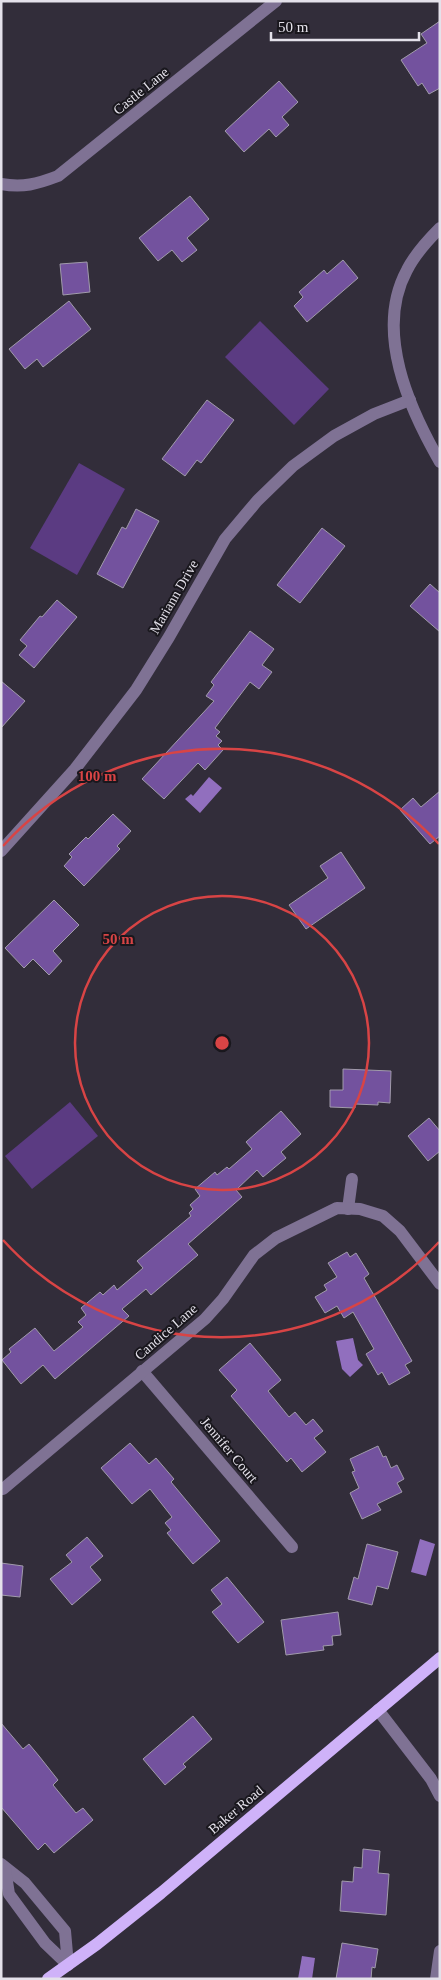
<svg xmlns="http://www.w3.org/2000/svg" width="441" height="1980" font-family="'Times New Roman',serif">
  <style>
    .green { fill: #5b3b82 }
    .water { fill: #916fbe }
    .building { fill: #73529e; stroke: #a19bab }
    .lines { fill: none; stroke-linecap: round; stroke-linejoin: round }
    .minor { stroke: #7f7294; stroke-width: 12 }
    .major { stroke: #cfb2f9; stroke-width: 12 }
    .ring { fill: none; stroke: #d84445; stroke-width: 2.5 }
    .labels { text-anchor: middle; dominant-baseline: central; stroke-width: 4; stroke-linejoin: round; paint-order: stroke }
    .street-label { font-size: 14px; fill: #e4e1ea; stroke: #19171d }
    .centre { fill: #d84445; stroke: #19171d; stroke-width: 2.5 }
    .ring-label { font-size: 15px; text-anchor: middle; font-weight: bold; fill: #d84445; stroke: #19171d; stroke-width: 4; stroke-linejoin: round; paint-order: stroke }
  </style>
  <rect width="100%" height="100%" fill="#322d3a"/>
  <g class="green">
    <polygon points="260,321 329,389 294,425 225,357"/>
    <polygon points="79,463 125,489 77,575 30,548"/>
    <polygon points="70,1102 98,1136 32,1189 5,1156"/>
  </g>
  <g class="water">
    <polygon points="209,777 222,788 200,813 185,799 191,794 193,796"/>
    <polygon points="353,1338 358,1360 363,1365 350,1377 342,1369 336,1341"/>
    <polygon points="420,1539 435,1544 426,1576 411,1572"/>
    <polygon points="302,1956 315,1958 312,1979 298,1979"/>
  </g>
  <g class="building">
    <polygon points="440,21 440,88 429,94 422,83 418,86 401,60 427,43 421,34"/>
    <polygon points="279,81 298,102 282,117 289,125 276,137 269,129 244,152 225,131"/>
    <polygon points="190,196 209,219 187,238 197,250 182,262 172,250 158,261 139,238"/>
    <polygon points="343,260 358,278 307,322 294,306 303,297 299,292 324,270 327,274"/>
    <polygon points="87,262 90,292 63,295 60,264"/>
    <polygon points="69,301 91,329 43,367 37,359 25,369 9,349"/>
    <polygon points="207,400 234,420 201,463 197,460 185,476 162,459"/>
    <polygon points="136,509 159,521 123,588 97,574 122,527 126,529"/>
    <polygon points="322,528 345,546 300,603 277,585"/>
    <polygon points="430,584 440,593 440,632 410,606"/>
    <polygon points="57,600 77,617 34,668 19,655 27,646 20,640 40,616 42,617"/>
    <polygon points="250,631 274,649 262,665 272,672 259,689 250,682 215,728 220,732 216,736 222,741 218,745 223,750 205,770 198,763 164,799 142,779 214,701 206,696 214,685 211,682"/>
    <polygon points="1,681 25,701 1,728"/>
    <polygon points="440,791 440,836 430,844 400,810 413,798 421,807"/>
    <polygon points="113,814 131,831 117,846 120,849 84,886 64,866 72,857 69,854 86,837 88,839"/>
    <polygon points="341,852 365,888 306,929 289,905 328,878 320,866"/>
    <polygon points="54,900 79,925 53,951 62,961 49,975 33,959 24,968 5,948"/>
    <polygon points="343,1069 391,1071 390,1103 378,1102 378,1105 355,1104 355,1108 330,1107 330,1090 343,1090"/>
    <polygon points="281,1111 301,1134 281,1152 286,1158 263,1177 257,1170 236,1190 242,1197 188,1244 198,1255 151,1295 146,1289 122,1309 129,1316 55,1379 43,1365 21,1384 2,1360 11,1352 9,1349 35,1328 54,1351 83,1327 78,1322 86,1315 81,1308 100,1292 103,1295 114,1285 117,1290 143,1268 137,1261 191,1216 189,1213 193,1209 190,1205 200,1196 195,1189 215,1172 217,1175 227,1167 229,1169 252,1149 246,1142"/>
    <polygon points="429,1118 440,1131 440,1151 428,1161 408,1136"/>
    <polygon points="347,1252 350,1257 356,1253 369,1274 364,1278 412,1361 405,1365 410,1373 389,1385 382,1372 378,1375 366,1354 374,1349 353,1312 344,1318 337,1306 325,1313 315,1297 327,1290 324,1285 337,1277 328,1263"/>
    <polygon points="250,1343 281,1380 268,1391 289,1417 295,1412 306,1425 313,1419 323,1431 314,1438 326,1452 302,1472 291,1458 287,1462 231,1396 237,1390 219,1370"/>
    <polygon points="130,1443 149,1464 156,1458 174,1479 171,1482 220,1541 193,1564 167,1533 171,1530 165,1523 172,1517 150,1489 132,1504 101,1468"/>
    <polygon points="378,1446 383,1457 386,1456 391,1468 397,1465 404,1479 397,1483 402,1492 377,1504 381,1510 362,1519 350,1493 359,1488 352,1472 355,1471 350,1459"/>
    <polygon points="87,1537 103,1556 90,1567 101,1580 72,1605 50,1579 72,1562 66,1555"/>
    <polygon points="367,1544 398,1552 388,1589 377,1586 372,1605 348,1599 354,1577 358,1579"/>
    <polygon points="1,1563 23,1566 20,1597 1,1595"/>
    <polygon points="227,1577 264,1622 238,1643 212,1612 222,1604 211,1590"/>
    <polygon points="338,1612 341,1635 332,1636 333,1645 323,1646 324,1650 286,1655 281,1620"/>
    <polygon points="193,1716 212,1739 183,1764 186,1767 165,1785 143,1759"/>
    <polygon points="1,1723 23,1749 29,1744 39,1756 58,1780 53,1785 76,1813 83,1808 93,1820 54,1853 45,1843 38,1850 1,1807"/>
    <polygon points="363,1849 380,1851 378,1873 389,1874 386,1915 340,1911 342,1881 353,1882 354,1867 362,1868"/>
    <polygon points="342,1943 378,1949 375,1968 372,1967 371,1979 336,1979"/>
  </g>
  <g class="lines">
    <g class="minor">
      <path d="M1 184C23 188 37 184 58 176L276 1"/>
      <path d="M440 228C427 241 415 254 407 270 374 331 409 408 440 462"/>
      <polyline points="1,851 75,769 136,690 169,637 225,539 257,501 293,466 334,436 374,414 410,400"/>
      <polyline points="348,1209 352,1179"/>
      <polyline points="142,1371 292,1547"/>
      <polyline points="3,1489 205,1319 223,1299 254,1255 276,1238 337,1208 360,1209 383,1216 400,1231 440,1284"/>
      <polyline points="378,1710 431,1779 440,1796"/>
      <polyline points="1,1864 25,1883 65,1931 68,1965"/>
      <polyline points="5,1869 9,1894 45,1943 68,1965"/>
      <polyline points="436,1979 440,1951"/>
    </g>
    <polyline class="major" points="48,1979 97,1944 161,1893 440,1658"/>
  </g>
  <g class="ring">
    <circle cx="222" cy="1043" r="147"/>
    <path d="M439 1242A295 295 0 0 1 3 1240M3 846A295 295 0 0 1 439 844"/>
  </g>
  <g class="labels">
    <g class="street-label">
      <text transform="translate(141 91) rotate(-39)">Castle Lane</text>
      <text transform="translate(174 597) rotate(-60)">Mariann Drive</text>
      <text transform="translate(166 1332) rotate(-41)">Candice Lane</text>
      <text transform="translate(229 1450) rotate(50)">Jennifer Court</text>
      <text transform="translate(236 1810) rotate(-40)">Baker Road</text>
    </g>
  </g>
  <circle cx="222" cy="1043" r="8" class="centre"/>
  <g class="ring-label">
    <text x="97" y="781">100 m</text>
    <text x="118" y="944">50 m</text>
  </g>
  <rect width="441" height="1980" fill="none" stroke="#e4e1ea" stroke-width="5"/>
  <path d="M271 32v8h148v-8" fill="none" stroke="#e4e1ea" stroke-width="2.5"/>
  <text x="278" y="32" font-size="15" fill="#e4e1ea" stroke="#19171d" stroke-width="4" paint-order="stroke">50 m</text>
</svg>
